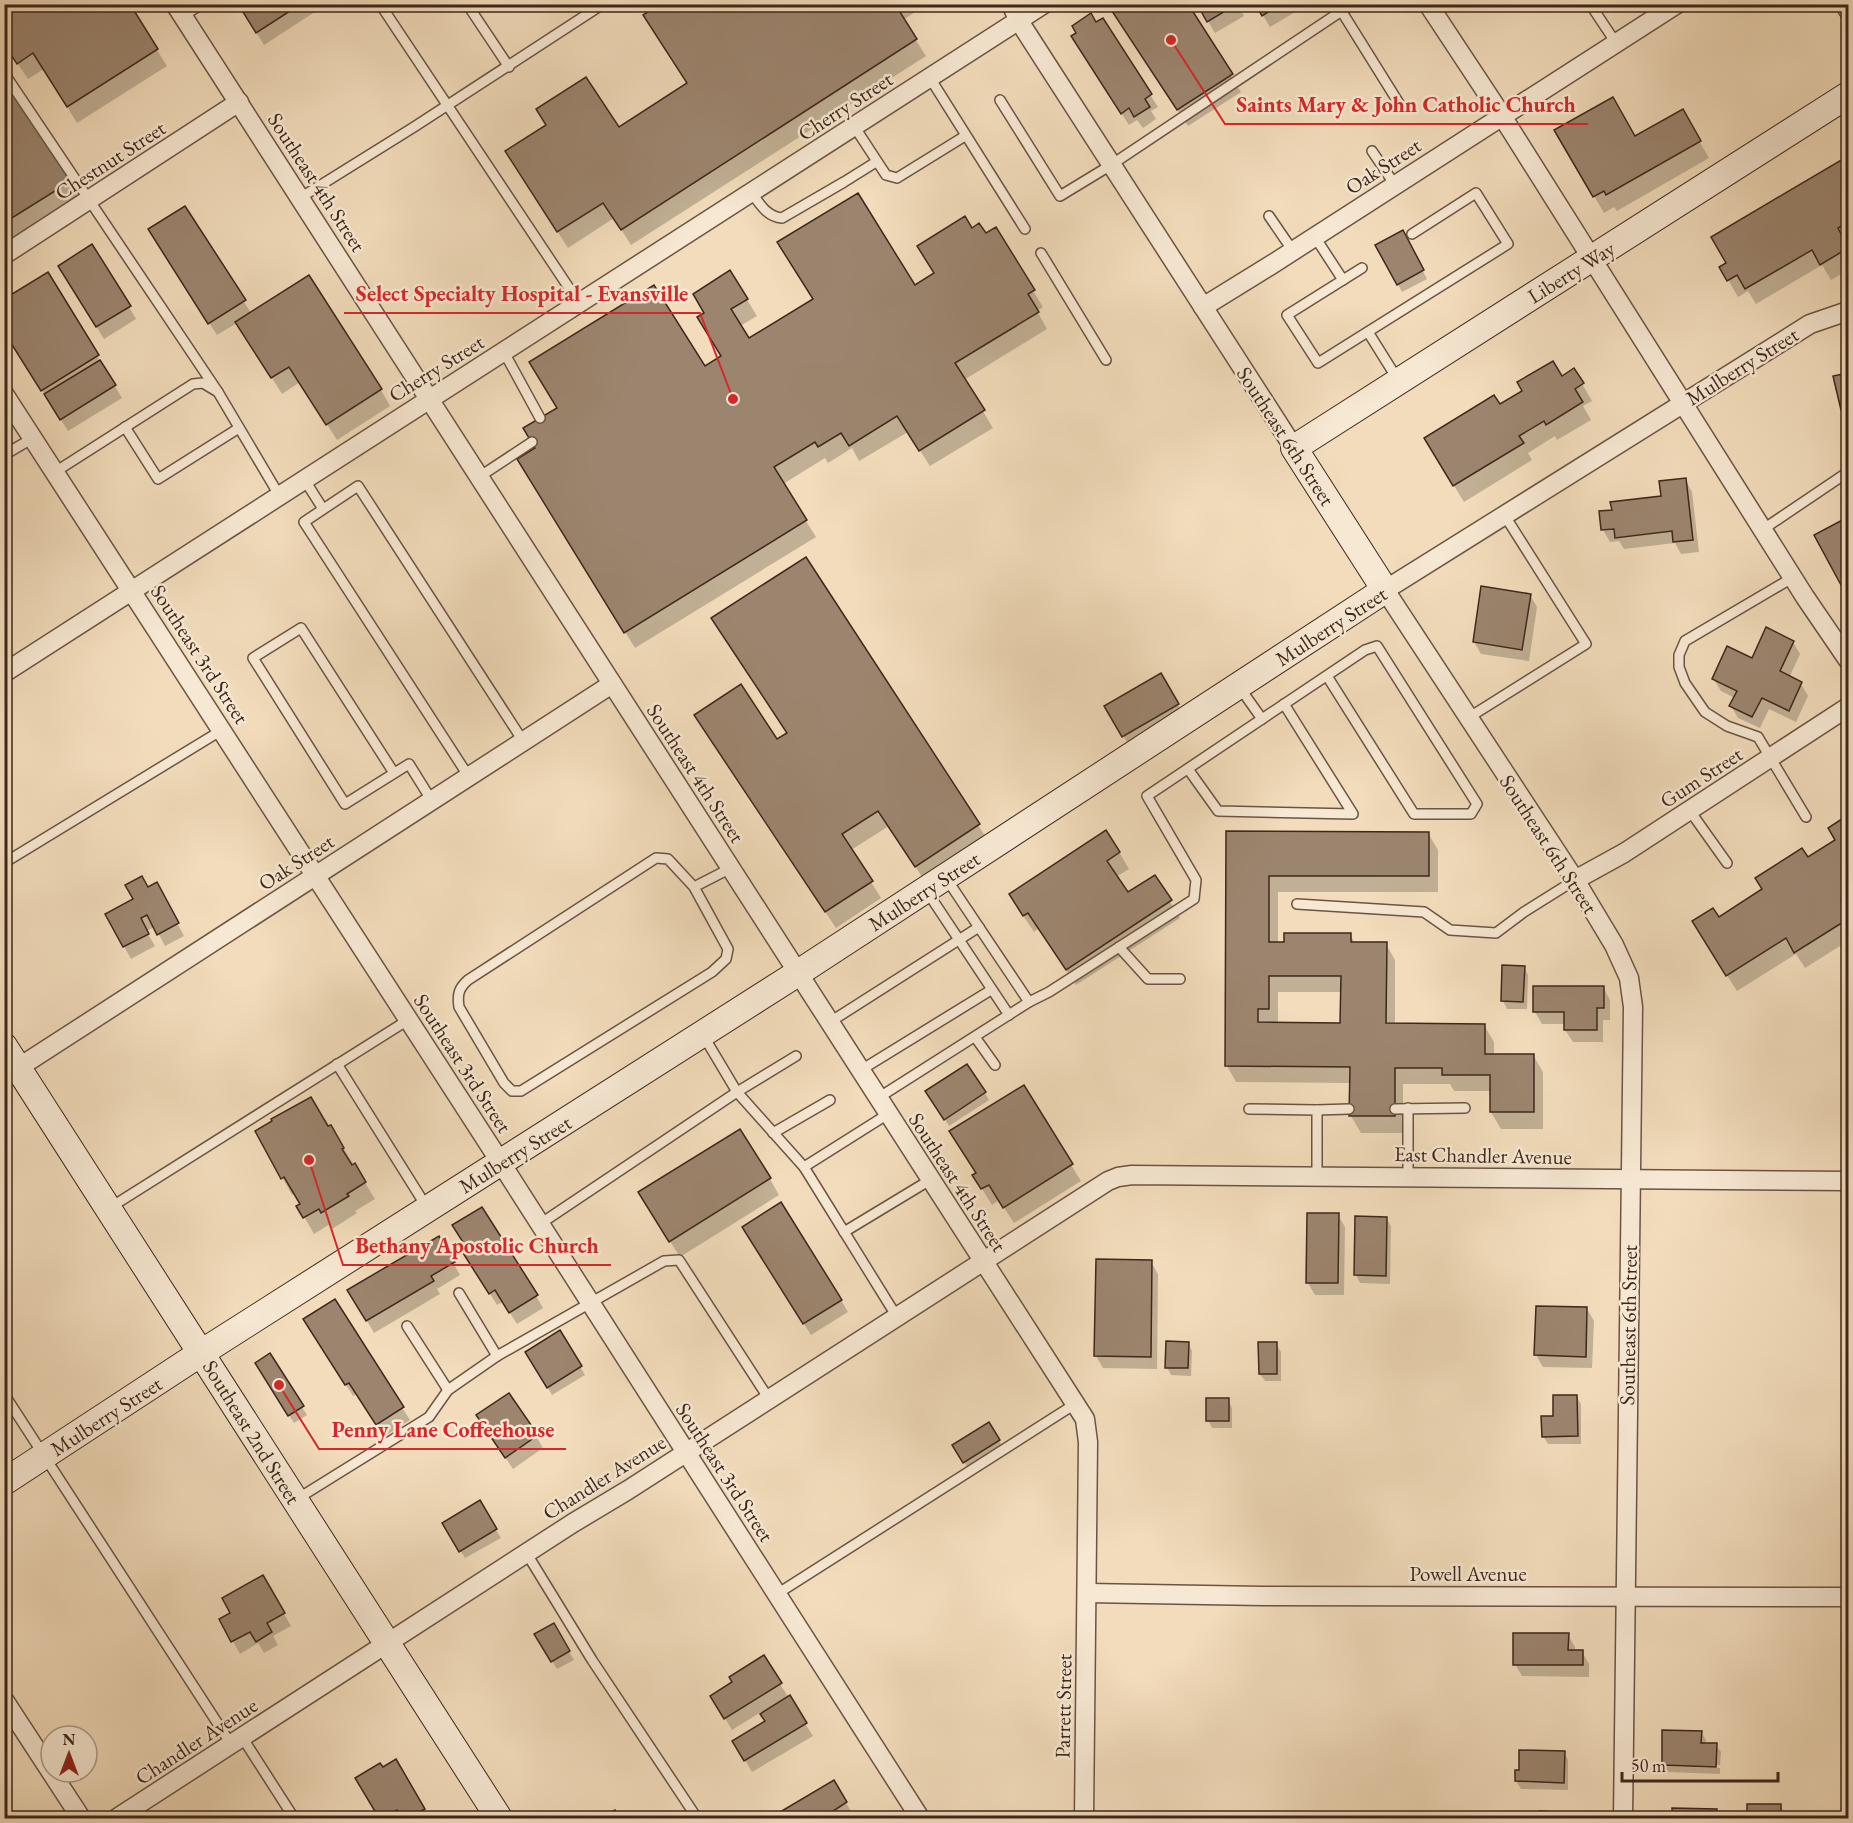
<svg xmlns="http://www.w3.org/2000/svg" width="1853" height="1823" font-family="'EB Garamond',serif">
  <style>
    .shadow { fill: #0003; fill-rule: evenodd }
    .building { fill: #9c856f; stroke: #3e271c; stroke-width: 1.5; fill-rule: evenodd }
    .lines { fill: none; stroke-linecap: round; stroke-linejoin: round }
    .lane-casing { stroke: #6b5444; stroke-width: 12 }
    .street-casing { stroke: #6b5444; stroke-width: 21 }
    .secondary-casing { stroke: #3e271c; stroke-width: 28 }
    .lane { stroke: #f7e8d3; stroke-width: 9 }
    .street { stroke: #f7e8d3; stroke-width: 18 }
    .secondary { stroke: #f7e8d3; stroke-width: 26 }
    .labels { text-anchor: middle; dominant-baseline: central; stroke-width: 5; stroke-linejoin: round; paint-order: stroke }
    .street-label { font-size: 21px; fill: #3e271c; stroke: #f7e8d3 }
    .leader { fill: none; stroke: #d62828; stroke-width: 2 }
    .callout-dot { fill: #d62828; stroke: #f7e8d3; stroke-width: 2 }
    .callout-label { font-size: 22px; text-anchor: middle; font-weight: bold; fill: #d62828; stroke: #f7e8d3; stroke-width: 5; stroke-linejoin: round; paint-order: stroke }
  </style>
  <rect width="100%" height="100%" fill="#f2dcbb"/>
  <filter id="stains"><feTurbulence type="fractalNoise" baseFrequency=".00333" numOctaves="4"/><feColorMatrix values="0 0 0 0 .2 0 0 0 0 .09 0 0 0 0 .02 0 0 0 .5 -.17"/></filter>
  <radialGradient id="worn" r=".72"><stop offset=".6" stop-color="#630" stop-opacity="0"/><stop offset="1" stop-color="#630" stop-opacity=".3"/></radialGradient>
  <g class="shadow">
    <polygon points="128,4 167,66 77,123 44,69 28,79 4,43"/>
    <polygon points="239,4 327,4 264,45"/>
    <polygon points="663,4 927,4 903,20 926,56 631,245 614,218 568,248 517,168 618,129 688,84"/>
    <polygon points="1186,4 1241,92 1188,126 1110,5"/>
    <polygon points="1198,4 1237,4 1244,16 1215,33"/>
    <polygon points="1256,4 1307,4 1307,5 1270,27"/>
    <polygon points="1617,4 1632,4 1622,11"/>
    <polygon points="1102,20 1158,107 1151,111 1156,119 1143,128 1137,120 1129,125 1080,49 1096,24"/>
    <polygon points="4,79 79,198 4,245"/>
    <polygon points="1682,111 1709,158 1617,211 1614,207 1604,213 1556,131 1635,138"/>
    <polygon points="1848,158 1848,244 1846,245 1848,250 1848,270 1831,280 1822,265 1756,304 1748,291 1738,297 1721,267"/>
    <polygon points="184,208 251,313 381,390 390,406 337,440 300,382 282,394 237,323 217,335 157,242"/>
    <polygon points="995,229 1043,307 1037,311 1047,329 964,380 993,428 930,466 908,432 859,461 852,448 828,463 825,458 783,484 816,537 635,648 529,476 722,357 706,314 730,272 757,316 740,326 749,340 914,287 935,274 971,230 985,235"/>
    <polygon points="1402,232 1427,279 1402,292 1377,245"/>
    <polygon points="48,274 122,398 68,431 4,330"/>
    <polygon points="67,278 129,307 136,319 104,339"/>
    <polygon points="1574,370 1592,401 1583,406 1591,420 1557,440 1555,436 1528,453 1532,460 1464,502 1435,455 1499,406"/>
    <polygon points="1848,374 1848,420 1842,409 1834,378"/>
    <polygon points="1685,479 1692,492 1699,552 1681,554 1675,543 1624,549 1619,541 1610,542 1603,530 1613,511 1662,498"/>
    <polygon points="1848,518 1848,595 1816,536"/>
    <polygon points="805,559 989,842 926,883 889,826 851,850 881,898 836,928 706,732 776,741 788,734 723,635"/>
    <polygon points="1530,595 1537,607 1529,661 1481,654 1474,642"/>
    <polygon points="1793,642 1800,654 1789,678 1801,684 1808,696 1796,722 1769,709 1760,728 1738,718 1731,706 1735,698 1721,691 1713,678"/>
    <polygon points="1160,675 1185,717 1131,749 1106,706"/>
    <polygon points="1848,817 1848,941 1805,968 1796,954 1737,991 1703,938 1808,859 1837,840 1830,828"/>
    <path d="M1228 833H1428L1438 850V892H1278V944L1350 935 1355 943 1386 944 1395 960V1025H1484L1494 1042V1055H1533L1543 1072V1129H1501L1491 1112V1091H1454L1450 1084H1403V1133H1361L1351 1116V1083L1236 1082 1227 1066ZM1278 992H1342V1025L1278 1024Z"/>
    <polygon points="1119,852 1129,869 1116,877 1127,895 1155,877 1180,918 1076,985 1039,928 1034,932 1020,911"/>
    <polygon points="148,889 163,896 184,936 165,946 155,927 146,931 155,946 131,959 107,915 135,900"/>
    <polygon points="1524,967 1528,975 1527,1009 1507,1009 1503,1001"/>
    <polygon points="1603,987 1610,1000 1610,1020 1603,1020 1603,1042 1573,1042 1565,1030 1565,1024 1542,1024 1535,1012"/>
    <polygon points="1023,1087 1081,1181 1014,1223 999,1200 992,1205 974,1176 977,1174"/>
    <polygon points="985,1093 989,1100 949,1126 932,1099"/>
    <polygon points="330,1127 375,1199 355,1211 357,1213 332,1229 330,1224 314,1234 298,1206 302,1204 295,1193 292,1195 257,1132"/>
    <polygon points="770,1179 779,1195 680,1257 650,1209"/>
    <polygon points="1338,1215 1345,1227 1344,1295 1315,1295 1308,1283"/>
    <polygon points="1386,1218 1391,1226 1390,1284 1360,1283 1356,1275"/>
    <polygon points="439,1238 460,1275 437,1289 440,1294 374,1333 349,1290"/>
    <polygon points="751,1240 841,1300 848,1312 811,1335"/>
    <polygon points="1151,1262 1158,1274 1157,1369 1103,1368 1096,1356"/>
    <polygon points="472,1265 536,1296 543,1308 517,1324 503,1302 497,1305"/>
    <polygon points="334,1301 410,1420 385,1436 357,1394 353,1396 312,1332"/>
    <polygon points="1587,1309 1594,1321 1592,1368 1543,1367 1536,1355"/>
    <polygon points="560,1332 585,1375 552,1395 527,1352"/>
    <polygon points="1188,1343 1192,1351 1191,1376 1171,1375 1167,1367"/>
    <polygon points="1276,1344 1281,1352 1281,1381 1265,1381 1260,1374"/>
    <polygon points="269,1355 307,1415 294,1423 261,1371"/>
    <polygon points="1576,1396 1581,1404 1581,1444 1548,1444 1543,1436 1555,1418"/>
    <polygon points="1228,1400 1232,1408 1232,1428 1212,1428 1208,1420"/>
    <polygon points="989,1424 1004,1449 969,1470 954,1446"/>
    <polygon points="485,1428 536,1436 543,1448 513,1469"/>
    <polygon points="479,1502 501,1538 465,1558 444,1523"/>
    <polygon points="263,1577 291,1626 273,1636 278,1645 264,1653 258,1643 240,1654 221,1620 232,1613"/>
    <polygon points="553,1625 574,1660 557,1669 536,1635"/>
    <polygon points="1568,1635 1575,1647 1575,1652 1582,1652 1589,1664 1589,1677 1522,1676 1515,1664"/>
    <polygon points="780,1684 813,1736 752,1772 734,1741 766,1721 761,1712 732,1730 719,1708"/>
    <polygon points="1701,1732 1706,1740 1705,1744 1716,1745 1721,1752 1720,1765 1666,1763 1666,1766 1720,1768 1720,1774 1668,1772 1663,1764"/>
    <polygon points="1564,1752 1568,1760 1568,1790 1521,1789 1516,1781"/>
    <polygon points="395,1761 429,1818 380,1818 357,1778 382,1769"/>
    <polygon points="833,1782 851,1811 838,1818 786,1818 782,1812"/>
    <polygon points="1780,1805 1785,1813 1785,1818 1749,1818 1749,1806"/>
    <polygon points="1716,1810 1721,1818 1657,1818 1657,1816 1673,1816"/>
    <polygon points="1578,1815 1581,1818 1520,1818 1520,1816 1540,1817"/>
  </g>
  <g class="building">
    <polygon points="4,4 130,4 158,49 67,107 33,53 17,64 4,44"/>
    <polygon points="238,4 301,4 256,33"/>
    <polygon points="660,4 895,4 917,39 621,230 603,203 557,232 505,151 546,125 536,109 586,77 619,127 687,83 643,15"/>
    <polygon points="1188,4 1233,74 1177,110 1108,5"/>
    <polygon points="1197,4 1237,4 1207,22"/>
    <polygon points="1255,4 1281,4 1262,16"/>
    <polygon points="1091,13 1096,22 1103,18 1152,94 1145,99 1150,107 1134,117 1129,108 1121,114 1071,36 1076,33 1072,26"/>
    <polygon points="4,76 71,181 4,223"/>
    <polygon points="1613,97 1635,136 1683,109 1701,141 1606,195 1604,191 1593,197 1554,130"/>
    <polygon points="1848,156 1848,222 1838,228 1848,248 1820,265 1812,250 1745,289 1737,275 1727,281 1719,267 1726,263 1711,237"/>
    <polygon points="858,193 915,285 934,273 917,246 965,216 972,228 979,223 986,233 996,227 1035,290 1028,294 1039,312 955,363 985,410 919,451 897,416 849,446 841,433 818,447 815,442 774,467 807,520 624,633 517,459 535,448 523,428 557,408 529,362 654,285 705,366 721,356 697,317 704,313 693,294 730,270 748,299 731,309 749,338 813,299 777,242"/>
    <polygon points="185,206 246,300 208,324 148,229"/>
    <polygon points="1403,230 1424,270 1397,285 1375,245"/>
    <polygon points="92,244 131,306 96,327 58,266"/>
    <polygon points="48,272 99,355 41,391 4,332 4,299"/>
    <polygon points="309,275 382,389 326,425 289,367 271,378 235,322"/>
    <polygon points="100,360 116,385 60,420 44,394"/>
    <polygon points="1553,361 1562,376 1574,368 1584,383 1575,389 1583,402 1546,425 1544,421 1519,436 1524,443 1453,486 1424,438 1494,395 1500,404 1522,391 1517,382"/>
    <polygon points="1848,373 1848,408 1841,410 1833,376"/>
    <polygon points="1686,478 1693,540 1673,542 1672,531 1615,538 1614,529 1601,530 1599,511 1612,510 1610,502 1661,496 1659,481"/>
    <polygon points="1848,517 1848,598 1814,535"/>
    <polygon points="806,557 980,824 915,867 878,811 842,834 873,881 825,912 694,715 741,684 777,739 787,733 711,618"/>
    <polygon points="1481,586 1531,594 1522,650 1473,642"/>
    <polygon points="1766,627 1794,641 1780,671 1802,682 1789,711 1762,698 1752,717 1729,706 1737,691 1712,679 1727,646 1752,658"/>
    <polygon points="1161,673 1179,704 1122,737 1104,706"/>
    <polygon points="1848,815 1848,896 1841,901 1848,912 1848,919 1794,953 1786,938 1726,976 1692,921 1713,908 1719,917 1762,889 1755,878 1802,848 1808,857 1835,840 1828,828"/>
    <polygon points="1106,830 1120,852 1107,861 1128,892 1155,875 1172,900 1066,970 1028,913 1023,916 1009,894"/>
    <path d="M1226 831 1429 832V876H1269V942H1284V933H1351V942H1387L1386 1023 1485 1024V1054H1534V1112H1490V1075H1442V1068H1395V1116H1349L1350 1067 1225 1066ZM1269 976H1341L1340 1023 1258 1022V1009H1269Z"/>
    <polygon points="142,876 148,887 157,882 179,923 157,935 147,915 141,918 149,934 123,947 105,914 133,899 125,885"/>
    <polygon points="1502,965 1525,966 1523,1002 1501,1001"/>
    <polygon points="1533,986 1604,986 1604,1008 1597,1008 1597,1030 1564,1030 1564,1012 1533,1012"/>
    <polygon points="967,1064 986,1092 944,1120 925,1091"/>
    <polygon points="1024,1085 1073,1164 1003,1208 989,1185 981,1189 972,1175 976,1173 949,1131"/>
    <polygon points="311,1097 328,1126 331,1125 344,1148 342,1149 352,1165 355,1163 366,1182 347,1194 349,1196 321,1213 319,1209 303,1218 296,1206 300,1204 284,1177 281,1179 255,1131 272,1121 271,1119"/>
    <polygon points="740,1129 771,1178 669,1242 638,1192"/>
    <polygon points="781,1202 842,1300 803,1324 742,1227"/>
    <polygon points="482,1207 538,1295 509,1313 495,1290 489,1294 463,1253 468,1250 452,1225"/>
    <polygon points="1307,1213 1339,1213 1338,1283 1306,1283"/>
    <polygon points="1355,1216 1387,1217 1386,1276 1354,1275"/>
    <polygon points="439,1236 455,1262 431,1276 434,1281 366,1321 347,1290"/>
    <polygon points="1096,1259 1152,1260 1151,1357 1094,1356"/>
    <polygon points="335,1299 404,1407 376,1425 349,1383 345,1385 303,1319"/>
    <polygon points="1536,1306 1587,1307 1586,1357 1534,1355"/>
    <polygon points="560,1330 582,1366 547,1388 525,1352"/>
    <polygon points="1166,1341 1189,1342 1188,1368 1165,1368"/>
    <polygon points="1258,1342 1277,1342 1277,1374 1259,1374"/>
    <polygon points="270,1353 304,1406 288,1416 255,1363"/>
    <polygon points="509,1393 538,1435 505,1458 476,1415"/>
    <polygon points="1553,1395 1577,1395 1578,1436 1542,1437 1541,1416 1553,1416"/>
    <rect x="1206" y="1398" width="23" height="23"/>
    <polygon points="989,1422 1000,1440 963,1463 952,1445"/>
    <polygon points="480,1500 497,1529 459,1552 442,1523"/>
    <polygon points="263,1575 285,1613 267,1623 272,1632 256,1642 250,1632 231,1642 219,1619 230,1613 222,1598"/>
    <polygon points="554,1623 570,1651 551,1662 534,1634"/>
    <polygon points="1513,1633 1569,1633 1568,1650 1583,1650 1583,1665 1513,1665"/>
    <polygon points="764,1655 782,1683 724,1719 710,1696 732,1682 729,1677"/>
    <polygon points="790,1695 807,1723 744,1761 732,1741 765,1721 760,1714"/>
    <polygon points="1662,1730 1702,1731 1701,1743 1717,1743 1716,1767 1662,1765"/>
    <polygon points="1519,1750 1565,1751 1564,1783 1515,1781 1515,1770 1519,1770"/>
    <polygon points="396,1759 425,1809 408,1818 402,1818 397,1810 382,1818 379,1818 355,1778 380,1763 383,1767"/>
    <polygon points="834,1780 847,1802 827,1815 829,1818 784,1818 780,1812"/>
    <rect x="1747" y="1804" width="34" height="14"/>
    <polygon points="1672,1808 1717,1809 1717,1818 1655,1818 1655,1815 1672,1815"/>
    <polygon points="615,1810 620,1818 600,1818"/>
    <polygon points="1539,1811 1579,1813 1579,1818 1518,1818 1519,1815 1538,1816"/>
  </g>
  <g class="lines">
    <defs>
      <g id="lane">
        <polyline points="380,4 579,303"/>
        <polyline points="467,4 509,67"/>
        <polyline points="1337,4 1400,105"/>
        <polyline points="1590,4 1616,43"/>
        <polyline points="183,16 202,4"/>
        <polyline points="4,73 218,392"/>
        <polyline points="930,78 1025,229"/>
        <polyline points="1000,100 1060,196 1111,165 1352,4"/>
        <polyline points="854,126 886,175 897,178 965,136"/>
        <polyline points="1372,151 1395,185"/>
        <path d="M751 192C760 204 767 217 782 218L844 182 876 162"/>
        <polyline points="300,198 414,127 603,4"/>
        <polyline points="1269,216 1293,251"/>
        <polyline points="1315,237 1343,280"/>
        <polyline points="1041,253 1106,360"/>
        <polyline points="1362,268 1287,315 1318,363 1508,244 1476,193 1412,234"/>
        <polyline points="1368,332 1398,380"/>
        <polyline points="504,352 540,418"/>
        <polyline points="125,427 158,479 239,428"/>
        <polyline points="4,455 33,438"/>
        <polyline points="55,472 193,384 203,383 218,392 279,495"/>
        <polyline points="479,477 532,442"/>
        <polyline points="304,479 323,509"/>
        <polyline points="1762,530 1848,472"/>
        <polyline points="1792,578 1685,641 1679,655 1679,667 1685,683 1705,712 1727,726 1758,737 1806,817"/>
        <polyline points="1240,688 1262,719"/>
        <polyline points="1468,718 1586,644 1505,516"/>
        <polyline points="1188,769 1218,811 1353,814 1284,704"/>
        <polyline points="394,773 301,628 253,658 345,804 409,764 432,801"/>
        <polyline points="469,777 304,522 358,486 523,741"/>
        <polyline points="1690,811 1727,863"/>
        <polyline points="4,863 222,730"/>
        <path d="M694 887 668 859 656 858 468 980C459 988 457 994 459 1007L504 1083 512 1091H521L712 972 726 959 728 949 694 887 731 868"/>
        <polyline points="926,890 1009,1015"/>
        <polyline points="1297,904 1424,912 1450,930 1496,933 1524,912 1575,880"/>
        <polyline points="1119,947 1148,979 1180,979"/>
        <polyline points="1029,1002 1049,992 1194,899 1196,880 1147,796 1365,650 1377,646 1477,804 1471,814 1414,814 1327,676"/>
        <polyline points="830,1022 979,927"/>
        <polyline points="975,1037 995,1065"/>
        <polyline points="796,1056 737,1092 804,1167 897,1317"/>
        <polyline points="337,1064 426,1206"/>
        <polyline points="861,1070 991,990"/>
        <polyline points="878,1098 1029,1002 946,878"/>
        <polyline points="1408,1108 1408,1177"/>
        <polyline points="1249,1109 1317,1110 1317,1177"/>
        <polyline points="1395,1109 1465,1108"/>
        <polyline points="1317,1110 1349,1109"/>
        <polyline points="773,1133 830,1100"/>
        <polyline points="804,1167 888,1114"/>
        <polyline points="111,1207 408,1020"/>
        <polyline points="540,1224 737,1092 703,1035"/>
        <polyline points="844,1232 930,1180"/>
        <polyline points="459,1293 497,1356"/>
        <polyline points="407,1326 448,1390"/>
        <polyline points="4,1394 231,1744"/>
        <polyline points="297,1499 429,1417 448,1390 497,1356 664,1261 679,1260 769,1399"/>
        <polyline points="527,1554 592,1660 697,1818"/>
        <polyline points="777,1594 1075,1404"/>
        <polyline points="242,1737 294,1818"/>
      </g>
      <g id="street">
        <polyline points="175,4 1085,1419 1088,1442 1084,1818"/>
        <polyline points="1011,4 1019,21 1294,448"/>
        <polyline points="1428,4 1502,116 1805,597 1848,660"/>
        <polyline points="1845,4 1848,10"/>
        <polyline points="4,255 239,102"/>
        <polyline points="1203,307 1271,265 1677,4"/>
        <polyline points="4,394 501,1163 920,1818"/>
        <polyline points="4,673 1044,4"/>
        <polyline points="1575,880 1624,853 1848,707"/>
        <polyline points="4,1077 612,684"/>
        <polyline points="1087,1593 1263,1596 1848,1597"/>
        <polyline points="4,1700 81,1818"/>
        <polyline points="117,1818 573,1523 628,1490 1108,1181 1118,1177 1132,1175 1848,1181"/>
        <polyline points="1623,1818 1633,1007 1629,978 1614,945 1575,880 1385,590 1810,324 1848,311"/>
      </g>
      <g id="secondary">
        <polyline points="4,1046 499,1818"/>
        <polyline points="4,1482 201,1353 798,973 1385,590 1294,448 1848,95"/>
      </g>
    </defs>
    <use href="#lane" class="lane-casing"/>
    <use href="#street" class="street-casing"/>
    <use href="#secondary" class="secondary-casing"/>
    <use href="#lane" class="lane"/>
    <use href="#street" class="street"/>
    <use href="#secondary" class="secondary"/>
  </g>
  <g class="labels">
    <g class="street-label">
      <text transform="translate(845 106) rotate(-33)">Cherry Street</text>
      <text transform="translate(110 160) rotate(-33)">Chestnut Street</text>
      <text transform="translate(1383 166) rotate(-33)">Oak Street</text>
      <text transform="translate(317 182) rotate(57)">Southeast 4th Street</text>
      <text transform="translate(1571 272) rotate(-32)">Liberty Way</text>
      <text transform="translate(1742 366) rotate(-32)">Mulberry Street</text>
      <text transform="translate(436 368) rotate(-32)">Cherry Street</text>
      <text transform="translate(1286 436) rotate(57)">Southeast 6th Street</text>
      <text transform="translate(1331 626) rotate(-33)">Mulberry Street</text>
      <text transform="translate(200 654) rotate(57)">Southeast 3rd Street</text>
      <text transform="translate(696 773) rotate(57)">Southeast 4th Street</text>
      <text transform="translate(1701 777) rotate(-33)">Gum Street</text>
      <text transform="translate(1549 844) rotate(57)">Southeast 6th Street</text>
      <text transform="translate(296 862) rotate(-33)">Oak Street</text>
      <text transform="translate(924 891) rotate(-33)">Mulberry Street</text>
      <text transform="translate(463 1063) rotate(57)">Southeast 3rd Street</text>
      <text transform="translate(515 1154) rotate(-32)">Mulberry Street</text>
      <text transform="translate(1483 1155) rotate(1)">East Chandler Avenue</text>
      <text transform="translate(958 1182) rotate(57)">Southeast 4th Street</text>
      <text transform="translate(1628 1325) rotate(-89)">Southeast 6th Street</text>
      <text transform="translate(106 1416) rotate(-33)">Mulberry Street</text>
      <text transform="translate(252 1432) rotate(58)">Southeast 2nd Street</text>
      <text transform="translate(725 1472) rotate(57)">Southeast 3rd Street</text>
      <text transform="translate(604 1477) rotate(-32)">Chandler Avenue</text>
      <text x="1468" y="1573">Powell Avenue</text>
      <text transform="translate(1063 1706) rotate(-89)">Parrett Street</text>
      <text transform="translate(196 1741) rotate(-33)">Chandler Avenue</text>
    </g>
  </g>
  <path class="leader" d="M1171 40L1225 124H1588M733 399L700 313H344M309 1160L343 1265H611M279 1385L319 1449H566"/>
  <g class="callout-dot">
    <circle cx="1171" cy="40" r="6"/>
    <circle cx="733" cy="399" r="6"/>
    <circle cx="309" cy="1160" r="6"/>
    <circle cx="279" cy="1385" r="6"/>
  </g>
  <g class="callout-label">
    <text x="1406" y="112">Saints Mary &amp; John Catholic Church</text>
    <text x="522" y="301">Select Specialty Hospital - Evansville</text>
    <text x="477" y="1253">Bethany Apostolic Church</text>
    <text x="443" y="1437">Penny Lane Coffeehouse</text>
  </g>
  <rect width="1853" height="1823" fill="none" stroke="#f2dcbb" stroke-width="24"/>
  <rect x="6" y="6" width="1841" height="1811" fill="none" stroke="#3e271c" stroke-width="3"/>
  <rect x="12" y="12" width="1829" height="1799" fill="none" stroke="#3e271c" stroke-width="1.5"/>
  <g transform="translate(69 1754)"><circle r="28" fill="#f7e8d3" stroke="#ad9b8a" stroke-width="1.5"/>
  <path d="M0-4.5L10 22L0 15L-10 22Z" fill="#8f2418"/>
  <text y="-9" font-size="16" font-weight="bold" text-anchor="middle" fill="#3e271c">N</text>
  </g>
  <path d="M1622 1772v9h156v-9" fill="none" stroke="#3e271c" stroke-width="3"/>
  <text x="1631" y="1772" font-size="18" fill="#3e271c" stroke="#f7e8d3" stroke-width="4.5" paint-order="stroke">50 m</text>
  <rect width="100%" height="100%" filter="url(#stains)"/>
  <rect width="100%" height="100%" fill="url(#worn)"/>
</svg>
